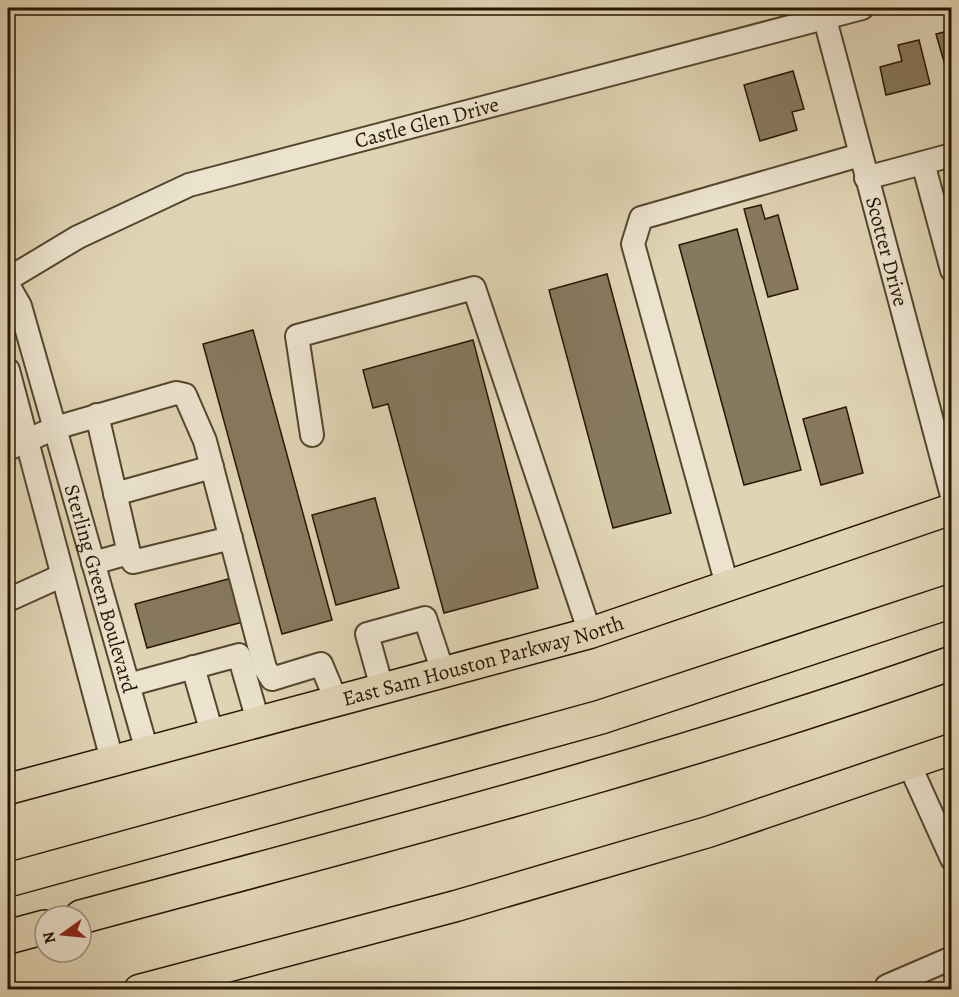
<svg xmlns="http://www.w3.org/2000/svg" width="959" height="997" font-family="Alegreya,serif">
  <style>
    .building { fill: #87795f; stroke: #271702; stroke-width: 1.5 }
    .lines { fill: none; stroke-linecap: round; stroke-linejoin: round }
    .minor-casing { stroke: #55462e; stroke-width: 26 }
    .major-casing { stroke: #271702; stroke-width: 33 }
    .highway-casing { stroke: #271702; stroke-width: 36 }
    .minor { stroke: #ebe3ce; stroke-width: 22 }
    .major { stroke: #e0d4b4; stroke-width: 30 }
    .highway { stroke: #e0d4b4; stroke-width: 33 }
    .labels { text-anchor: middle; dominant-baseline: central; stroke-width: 4.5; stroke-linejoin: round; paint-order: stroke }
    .street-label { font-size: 21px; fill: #271702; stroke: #ebe3ce }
  </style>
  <rect width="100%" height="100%" fill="#e0d4b4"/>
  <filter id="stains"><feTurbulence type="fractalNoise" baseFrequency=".00333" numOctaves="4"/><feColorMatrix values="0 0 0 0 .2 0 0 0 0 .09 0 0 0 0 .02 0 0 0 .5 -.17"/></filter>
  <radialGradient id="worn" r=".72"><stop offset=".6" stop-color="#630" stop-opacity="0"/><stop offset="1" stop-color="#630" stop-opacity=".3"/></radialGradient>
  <g class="building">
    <polygon points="952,30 952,79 949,79 936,34"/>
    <polygon points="919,40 930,84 886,95 880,67 902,61 898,45"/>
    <polygon points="793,71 804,109 792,112 797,130 760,141 744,85"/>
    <polygon points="761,205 765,219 778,215 798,289 768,297 744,209"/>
    <polygon points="737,229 801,470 744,485 679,245"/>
    <polygon points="607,274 671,513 613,528 549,290"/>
    <polygon points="253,330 332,620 282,634 203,344"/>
    <polygon points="473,340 538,588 444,613 388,404 373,408 363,370"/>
    <polygon points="846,407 863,473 821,485 803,419"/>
    <polygon points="375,498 399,588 336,605 312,515"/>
    <polygon points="232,578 243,622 147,648 135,604"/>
  </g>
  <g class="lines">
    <defs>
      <g id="minor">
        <path id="s1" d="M822 8 952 496"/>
        <polyline points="923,163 952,270"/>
        <polyline points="866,178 952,155"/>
        <path id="s2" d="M8 279 78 237 189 185 862 8"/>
        <path id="s3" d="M8 285 20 306 147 751"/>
        <polyline points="8,370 112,760"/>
        <polyline points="97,415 129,553"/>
        <polyline points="312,435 297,336 474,288 590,633"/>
        <polyline points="8,449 55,428 176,393 185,395 205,441 265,668 272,679 321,664 336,700"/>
        <polyline points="115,494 212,467"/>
        <polyline points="93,563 129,553 133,562 231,538"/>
        <polyline points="727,585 633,244 641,218 860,155"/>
        <polyline points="8,600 61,576"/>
        <polyline points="193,667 212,733"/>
        <polyline points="128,685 239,655 258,721"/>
        <polyline points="382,688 367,634 425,618 443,672"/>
        <polyline points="909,764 952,859"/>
        <polyline points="887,990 887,986 952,958"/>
      </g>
      <g id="major">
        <path id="s4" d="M8 789 590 633 952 509"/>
        <polyline points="139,990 456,906 708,832 952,749"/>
      </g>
      <g id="highway">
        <polyline points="8,880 601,717 952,601"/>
        <path d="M81 917C373 838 666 764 952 663"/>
        <polyline points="8,937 45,927"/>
      </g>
    </defs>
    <use href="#minor" class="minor-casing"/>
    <use href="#major" class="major-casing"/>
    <use href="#highway" class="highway-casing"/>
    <use href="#minor" class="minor"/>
    <use href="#major" class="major"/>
    <use href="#highway" class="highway"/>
  </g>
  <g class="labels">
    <g class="street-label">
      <text stroke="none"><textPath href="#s2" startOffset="450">Castle Glen Drive</textPath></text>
      <text stroke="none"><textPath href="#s1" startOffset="252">Scotter Drive</textPath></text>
      <text stroke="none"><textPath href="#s3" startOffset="318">Sterling Green Boulevard</textPath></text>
      <text stroke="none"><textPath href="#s4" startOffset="492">East Sam Houston Parkway North</textPath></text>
    </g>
  </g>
  <rect width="959" height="997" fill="none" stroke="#e0d4b4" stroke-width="30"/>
  <rect x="9" y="9" width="941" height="979" fill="none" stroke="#271702" stroke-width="3"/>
  <rect x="15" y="15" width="929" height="967" fill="none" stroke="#271702" stroke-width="1.5"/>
  <g transform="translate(63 934) rotate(255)"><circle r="28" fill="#ebe3ce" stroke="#9d917c" stroke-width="1.5"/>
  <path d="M0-4.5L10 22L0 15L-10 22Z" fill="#8f2418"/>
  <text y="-9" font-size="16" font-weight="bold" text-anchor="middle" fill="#271702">N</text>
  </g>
  <rect width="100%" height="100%" filter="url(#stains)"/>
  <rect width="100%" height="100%" fill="url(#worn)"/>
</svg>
